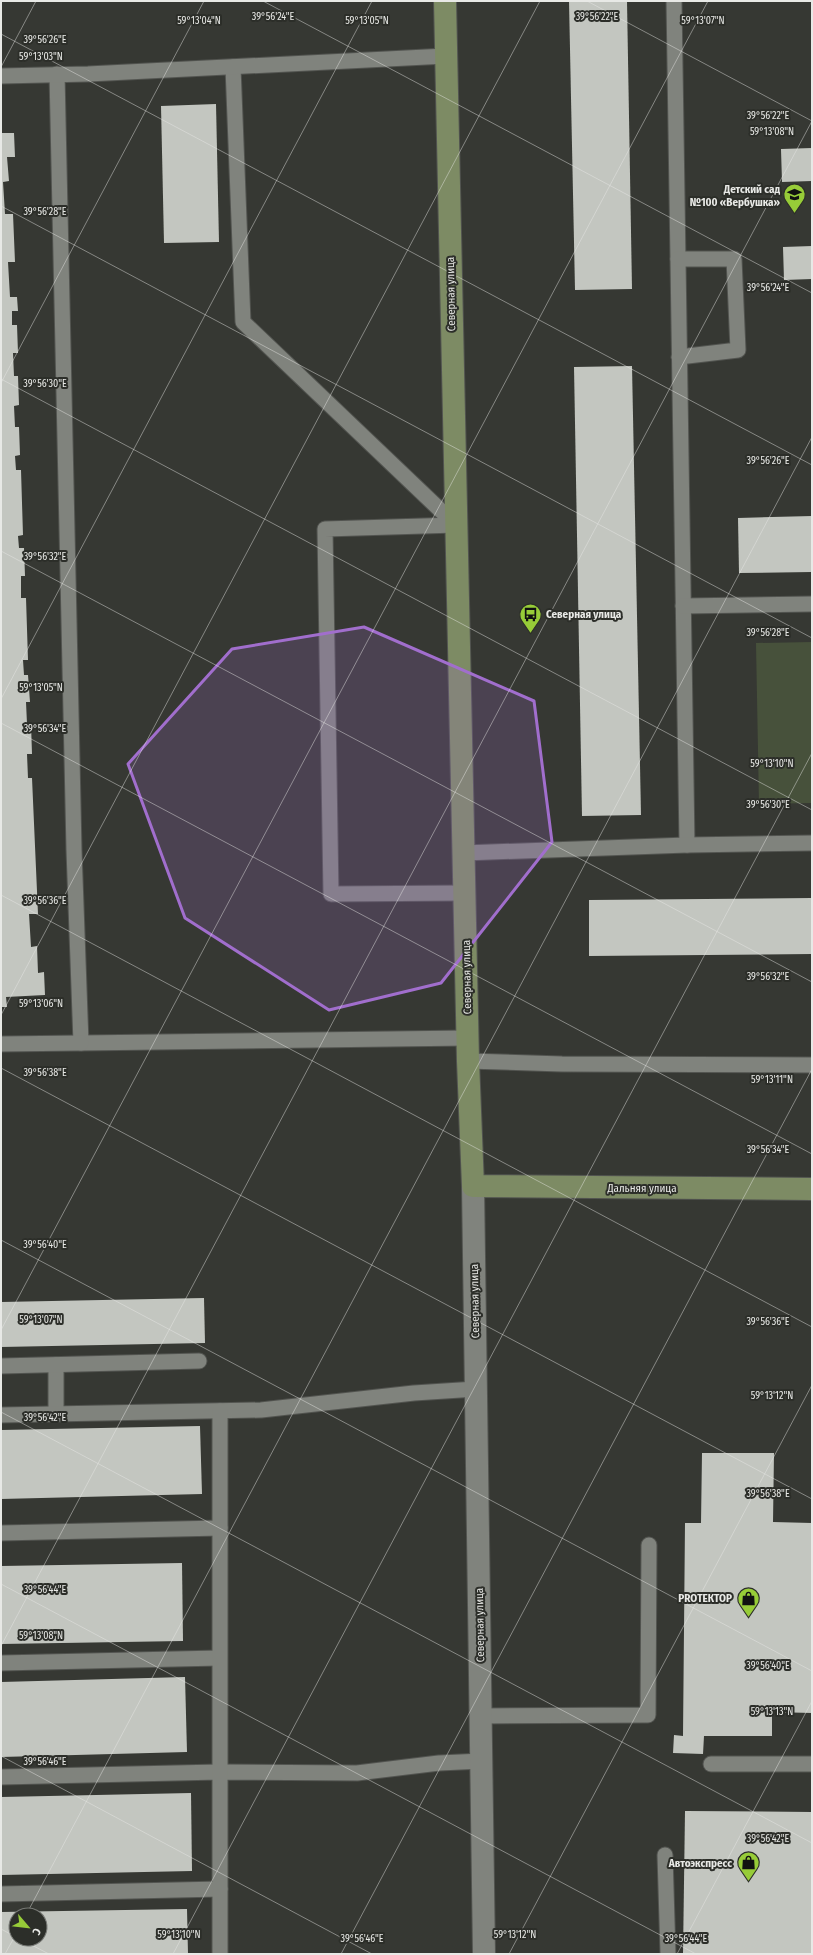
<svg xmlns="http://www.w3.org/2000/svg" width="813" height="1955" font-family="'Fira Sans Condensed',sans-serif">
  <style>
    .green { fill: #47513b }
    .building { fill: #c3c6c0; fill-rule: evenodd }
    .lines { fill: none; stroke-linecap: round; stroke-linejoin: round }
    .lane-casing { stroke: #525450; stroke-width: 17 }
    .street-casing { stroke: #525450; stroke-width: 24 }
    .secondary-casing { stroke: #525450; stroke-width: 24 }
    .lane { stroke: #80837d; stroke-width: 15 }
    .street { stroke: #80837d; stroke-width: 22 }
    .secondary { stroke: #7d8b64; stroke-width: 22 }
    .marked { fill: #a16ecd; fill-opacity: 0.2; stroke: #a16ecd; stroke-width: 3; stroke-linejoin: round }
    .ticks { fill: none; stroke: #e8e9e6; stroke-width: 1; stroke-opacity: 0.45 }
    .labels { text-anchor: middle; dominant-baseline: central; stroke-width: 4; stroke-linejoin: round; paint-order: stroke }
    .poi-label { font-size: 11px; font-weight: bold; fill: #e8e9e6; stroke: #2c2e29; text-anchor: end }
    .street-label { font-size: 11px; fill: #e8e9e6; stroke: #2c2e29 }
    .ticks-label { font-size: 10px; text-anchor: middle; fill: #e8e9e6; stroke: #2c2e29; stroke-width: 4; stroke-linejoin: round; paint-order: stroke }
  </style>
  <rect width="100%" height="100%" fill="#363833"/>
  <polygon class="green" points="812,642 812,803 759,804 756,643"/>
  <g class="building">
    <polygon points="569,1 627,1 632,289 575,290"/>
    <polygon points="216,104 219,242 164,243 161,106"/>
    <polygon points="1,133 14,133 15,157 7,157 9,181 3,182 5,214 13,214 15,262 8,262 10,297 17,297 18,311 12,311 12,325 17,325 18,353 13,353 14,376 18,376 19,405 14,406 15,427 19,427 20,455 15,456 16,470 21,470 23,535 18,536 19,548 24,548 25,576 21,576 21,598 26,598 28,660 23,660 24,675 28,675 30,702 26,702 27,724 31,724 32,754 27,754 28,778 32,778 38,914 29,914 31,947 37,946 38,973 44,972 45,995 6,997 7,1007 1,1007"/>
    <polygon points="812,148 812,181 782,182 781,149"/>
    <polygon points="812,246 812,279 784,280 783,247"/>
    <polygon points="632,366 641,815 582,816 574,367"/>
    <polygon points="812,516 812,572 739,573 738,518"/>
    <polygon points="812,898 812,954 589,956 589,900"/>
    <polygon points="204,1298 205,1343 1,1347 1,1302"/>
    <polygon points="200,1426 202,1494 1,1499 1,1430"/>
    <polygon points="702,1453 774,1453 773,1522 812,1523 812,1713 772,1712 772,1736 704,1736 703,1754 673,1753 674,1735 683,1736 685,1523 701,1523"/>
    <polygon points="182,1563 183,1641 1,1644 1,1566"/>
    <polygon points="185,1677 187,1752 1,1757 1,1682"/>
    <polygon points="191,1793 192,1871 1,1875 1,1797"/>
    <polygon points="685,1811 812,1812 812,1954 683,1954"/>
    <path d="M187 1909 188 1954H1V1912ZM16 1915H40V1939H16Z"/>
  </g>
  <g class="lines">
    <defs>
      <g id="lane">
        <polyline points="674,1 687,845"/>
        <polyline points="233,67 243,322 456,525"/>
        <polyline points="57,74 74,850 81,1043 468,1038"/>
        <polyline points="1,76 88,74 446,56"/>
        <polyline points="678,259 734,259 738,350 679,357"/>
        <polyline points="456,525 325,529 331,894 465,893"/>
        <polyline points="683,606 812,604"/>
        <polyline points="464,853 687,845 812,843"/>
        <polyline points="1,1044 81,1043"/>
        <polyline points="468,1061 562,1064 812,1065"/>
        <polyline points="56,1365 56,1414"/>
        <polyline points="1,1366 199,1361"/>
        <polyline points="1,1415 261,1410 414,1393 476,1389"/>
        <polyline points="1,1533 220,1528"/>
        <polyline points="1,1663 219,1658"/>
        <polyline points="481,1716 648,1715 649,1545"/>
        <polyline points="711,1764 812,1764"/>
        <polyline points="1,1777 219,1772 357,1773 439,1763 482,1761"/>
        <polyline points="665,1855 668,1954"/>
        <polyline points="1,1894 220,1889"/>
        <polyline points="220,1954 220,1411"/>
      </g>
      <polyline id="street" points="473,1186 484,1954"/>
      <polyline id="secondary" points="445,1 468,1061 473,1186 812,1189"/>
    </defs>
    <use href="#lane" class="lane-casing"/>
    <use href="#street" class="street-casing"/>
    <use href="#secondary" class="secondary-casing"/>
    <use href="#lane" class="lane"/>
    <use href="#street" class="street"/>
    <use href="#secondary" class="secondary"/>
  </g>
  <path class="marked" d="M364 627 534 701 552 842 441 983 329 1010 185 918 128 764 232 649Z"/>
  <path class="ticks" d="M263 1 812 293M587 1 812 121M1 34 812 465M1 67 36 1M1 206 812 638M1 379 812 810M1 383 204 1M1 551 812 982M1 699 372 1M1 723 812 1154M1 895 812 1327M1 1015 540 1M1 1068 812 1499M1 1240 812 1671M1 1330 708 1M1 1412 812 1843M1 1584 696 1954M1 1646 812 121M1 1756 372 1954M26 1915 812 437M1 1929 16 1937M20 1939 49 1954M5 1954 16 1934M173 1954 812 753M341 1954 812 1069M509 1954 812 1385M677 1954 812 1701"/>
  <defs>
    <symbol id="school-pin" viewBox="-11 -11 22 30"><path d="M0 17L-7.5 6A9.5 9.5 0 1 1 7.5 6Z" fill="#97cc38" stroke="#2c2e29"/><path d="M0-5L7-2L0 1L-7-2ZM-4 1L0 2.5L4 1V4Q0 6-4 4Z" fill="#111"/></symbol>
    <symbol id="bus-pin" viewBox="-11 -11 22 30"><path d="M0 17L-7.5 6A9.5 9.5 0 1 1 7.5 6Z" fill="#97cc38" stroke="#2c2e29"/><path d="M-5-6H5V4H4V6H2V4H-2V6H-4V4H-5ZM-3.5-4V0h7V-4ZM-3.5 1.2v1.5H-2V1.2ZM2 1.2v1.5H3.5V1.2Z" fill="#111"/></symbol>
    <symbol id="shop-pin" viewBox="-11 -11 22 30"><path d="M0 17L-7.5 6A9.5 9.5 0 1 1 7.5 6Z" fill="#97cc38" stroke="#2c2e29"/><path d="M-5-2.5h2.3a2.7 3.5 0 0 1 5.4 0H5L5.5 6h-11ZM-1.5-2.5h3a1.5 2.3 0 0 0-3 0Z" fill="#111"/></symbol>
  </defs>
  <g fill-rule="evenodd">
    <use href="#school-pin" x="782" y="182" width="25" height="34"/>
    <use href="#bus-pin" x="518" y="602" width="25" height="34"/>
    <use href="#shop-pin" x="736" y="1586" width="25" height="34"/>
    <use href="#shop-pin" x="736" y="1850" width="25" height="34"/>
  </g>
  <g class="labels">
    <g class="poi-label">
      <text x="780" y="189">Детский сад<tspan x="780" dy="13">№100 «Вербушка»</tspan></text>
      <text x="546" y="614" text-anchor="start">Северная улица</text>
      <text x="732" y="1598">PROТЕКТОР</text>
      <text x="732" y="1863">Автоэкспресс</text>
    </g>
    <g class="street-label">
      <text transform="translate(451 294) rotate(-91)">Северная улица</text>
      <text transform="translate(467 977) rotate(-91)">Северная улица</text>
      <text x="642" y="1188">Дальняя улица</text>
      <text transform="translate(475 1301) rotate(-91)">Северная улица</text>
      <text transform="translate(480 1625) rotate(-91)">Северная улица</text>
    </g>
  </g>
  <g class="ticks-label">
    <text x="273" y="20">39°56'24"E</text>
    <text x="597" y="20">39°56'22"E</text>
    <text x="199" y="24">59°13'04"N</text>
    <text x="367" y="24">59°13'05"N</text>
    <text x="703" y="24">59°13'07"N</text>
    <text x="45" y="43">39°56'26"E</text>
    <text x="41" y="60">59°13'03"N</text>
    <text x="768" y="119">39°56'22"E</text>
    <text x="772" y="135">59°13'08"N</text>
    <text x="45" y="215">39°56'28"E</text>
    <text x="768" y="291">39°56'24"E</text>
    <text x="45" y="387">39°56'30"E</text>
    <text x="768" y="464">39°56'26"E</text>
    <text x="45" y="560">39°56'32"E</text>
    <text x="768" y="636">39°56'28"E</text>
    <text x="41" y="691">59°13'05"N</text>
    <text x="45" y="732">39°56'34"E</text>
    <text x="772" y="767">59°13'10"N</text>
    <text x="768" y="808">39°56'30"E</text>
    <text x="45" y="904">39°56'36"E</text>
    <text x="768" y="980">39°56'32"E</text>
    <text x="41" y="1007">59°13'06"N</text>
    <text x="45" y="1076">39°56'38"E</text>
    <text x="772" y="1083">59°13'11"N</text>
    <text x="768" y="1153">39°56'34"E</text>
    <text x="45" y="1248">39°56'40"E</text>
    <text x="41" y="1323">59°13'07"N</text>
    <text x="768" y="1325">39°56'36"E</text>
    <text x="772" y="1399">59°13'12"N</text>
    <text x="45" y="1421">39°56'42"E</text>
    <text x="768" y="1497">39°56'38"E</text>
    <text x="45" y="1593">39°56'44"E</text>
    <text x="41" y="1639">59°13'08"N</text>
    <text x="768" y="1669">39°56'40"E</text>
    <text x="772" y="1715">59°13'13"N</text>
    <text x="45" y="1765">39°56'46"E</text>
    <text x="768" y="1842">39°56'42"E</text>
    <text x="179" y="1938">59°13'10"N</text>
    <text x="515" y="1938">59°13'12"N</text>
    <text x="362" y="1942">39°56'46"E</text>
    <text x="686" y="1942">39°56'44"E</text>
  </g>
  <rect width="813" height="1955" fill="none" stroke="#e8e9e6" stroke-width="4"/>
  <g transform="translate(28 1927) rotate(118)"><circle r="19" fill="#2c2e29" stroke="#777975"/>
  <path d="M0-3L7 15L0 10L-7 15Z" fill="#97cc38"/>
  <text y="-6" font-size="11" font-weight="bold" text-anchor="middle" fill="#e8e9e6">С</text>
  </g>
</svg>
